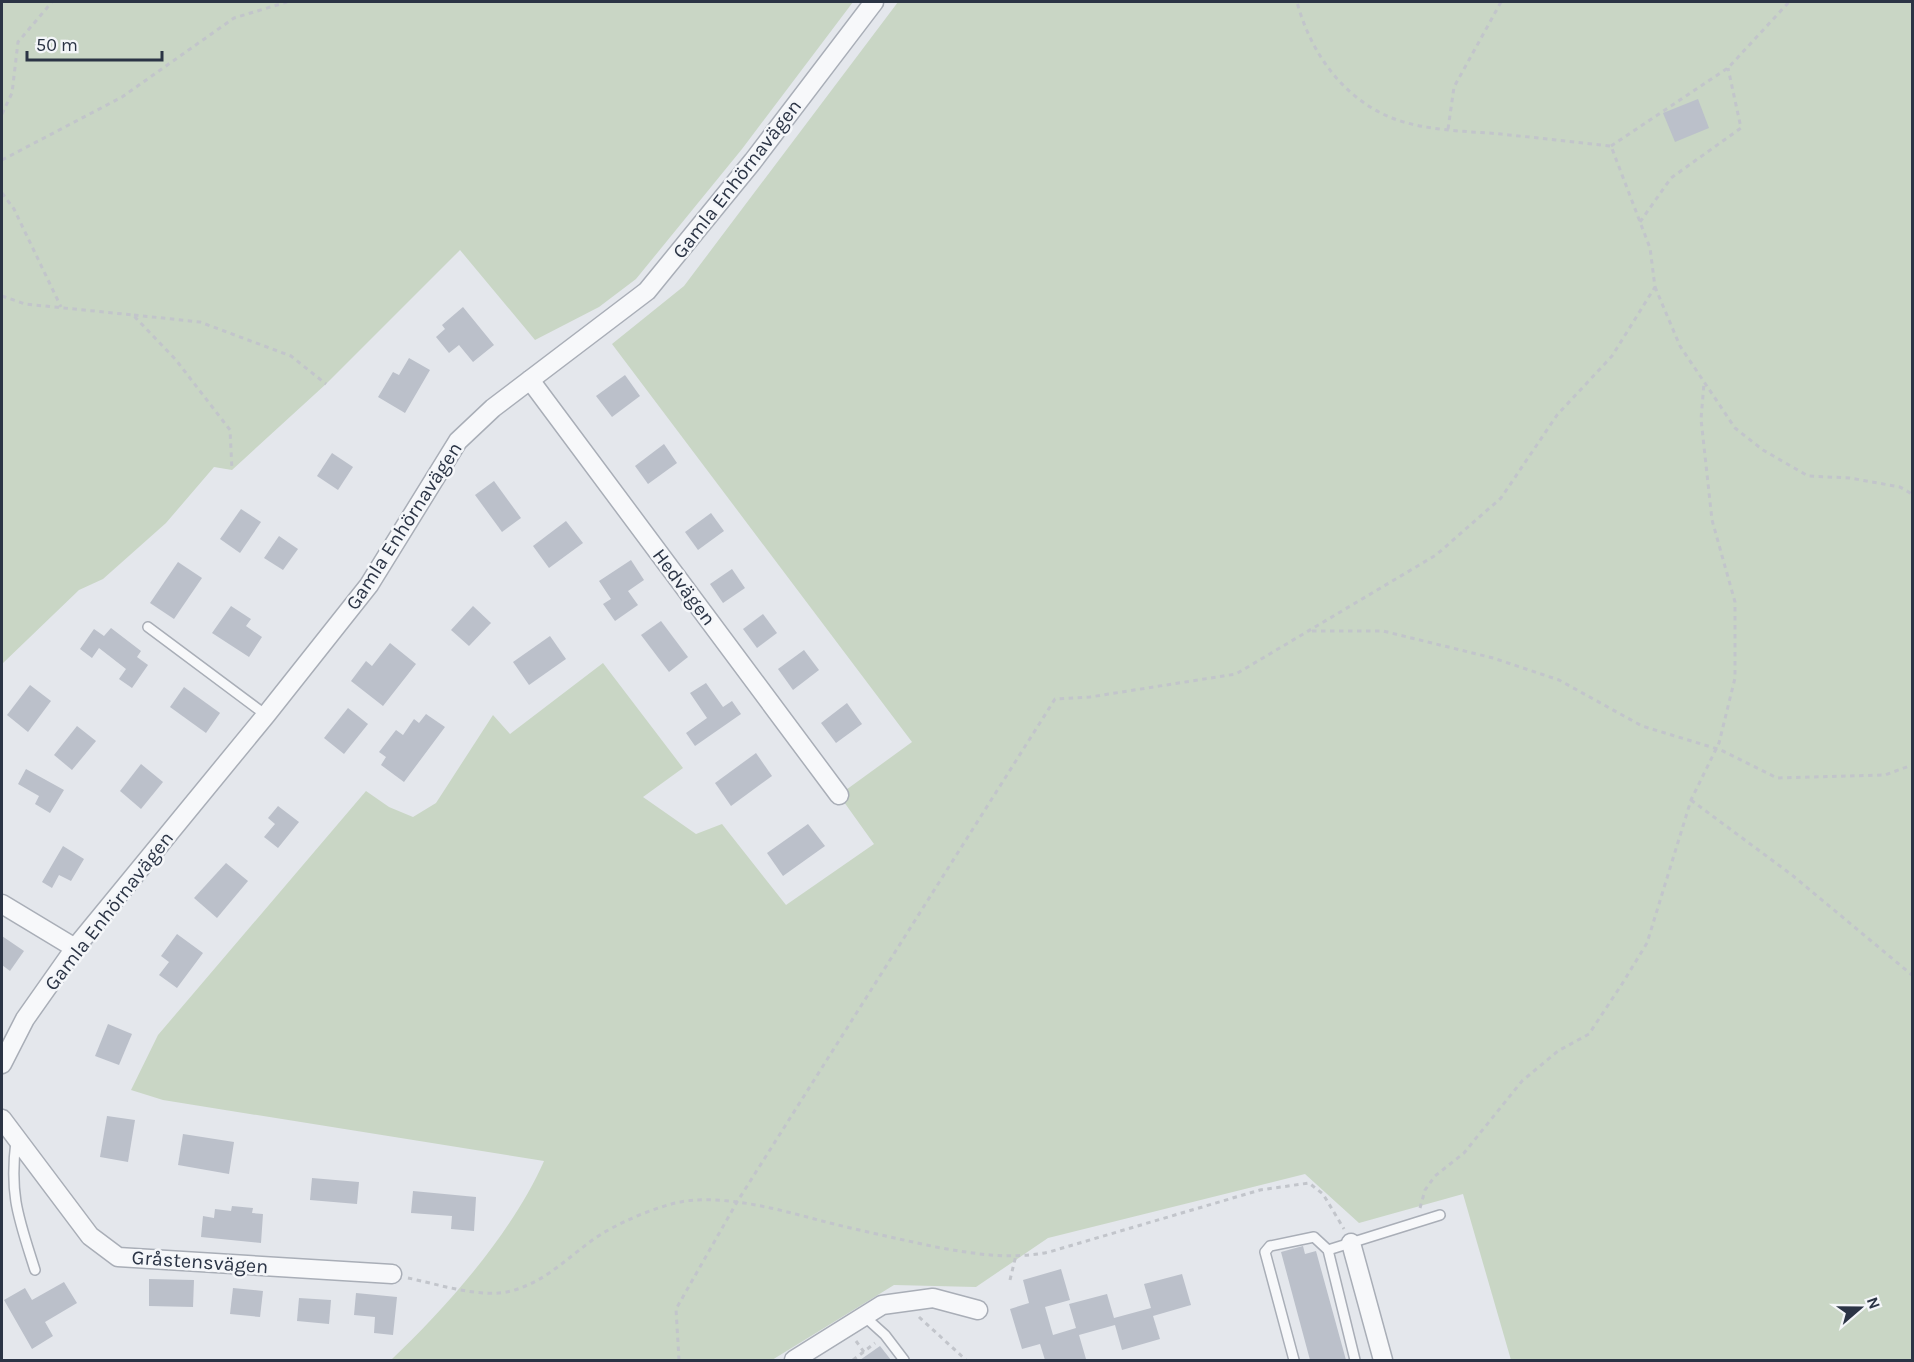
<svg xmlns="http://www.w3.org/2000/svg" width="1914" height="1362" font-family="Karla,sans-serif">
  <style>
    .green { fill: #c9d6c5 }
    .building { fill: #bbc0ca }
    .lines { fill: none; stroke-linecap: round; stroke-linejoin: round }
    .service-casing { stroke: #a9aeb7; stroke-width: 12 }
    .minor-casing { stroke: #a9aeb7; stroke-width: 21 }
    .path { stroke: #c2c5cb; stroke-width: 3; stroke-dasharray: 4.5 4.5; stroke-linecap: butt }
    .service { stroke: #f7f8fa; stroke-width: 9 }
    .minor { stroke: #f7f8fa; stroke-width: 18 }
    .labels { text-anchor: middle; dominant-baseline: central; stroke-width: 5; stroke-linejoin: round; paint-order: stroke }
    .street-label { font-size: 20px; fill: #2b3445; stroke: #f4f6f9 }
  </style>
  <rect width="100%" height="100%" fill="#e4e7ec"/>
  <g class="green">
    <polygon points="2,2 853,2 742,149 636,279 599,307 535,340 460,250 326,384 232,470 214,467 166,523 103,579 79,590 2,664"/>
    <path d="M898 2H1912V1360H1511L1463 1194 1359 1223 1305 1174 1048 1238 976 1287 894 1285 772 1360H391C447 1307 513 1232 544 1161L163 1100 131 1090 158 1035 366 791 389 807 413 817 436 803 493 715 510 734 603 663 683 768 643 797 696 834 722 824 786 905 874 844 839 795 912 742 612 344 684 286Z"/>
  </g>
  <g class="building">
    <polygon points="1698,99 1709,128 1675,142 1663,113"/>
    <polygon points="463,307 494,345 473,362 459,345 449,353 436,337 445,329 442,325"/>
    <polygon points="409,358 430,370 405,413 378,397 393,372 399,375"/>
    <polygon points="625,375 640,396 612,417 596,396"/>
    <polygon points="664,444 677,463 648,484 635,466"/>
    <polygon points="332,453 353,467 338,490 317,476"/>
    <polygon points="494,481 521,518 502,532 475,495"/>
    <polygon points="241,509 261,522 240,553 220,539"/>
    <polygon points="711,513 724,531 698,550 685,532"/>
    <polygon points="566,521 583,543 549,568 533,546"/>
    <polygon points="279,536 298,549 283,570 264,558"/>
    <polygon points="631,560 644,580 628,591 638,605 615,621 603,604 611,599 599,581"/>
    <polygon points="178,562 202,578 174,619 150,603"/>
    <polygon points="732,569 745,588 723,603 710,584"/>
    <polygon points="231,606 251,619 246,626 262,637 249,657 212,633"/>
    <polygon points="473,606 491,623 469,646 451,630"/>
    <polygon points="763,614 777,633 757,648 743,629"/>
    <polygon points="661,621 688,657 669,672 641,635"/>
    <polygon points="111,628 141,651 137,657 148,665 132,688 119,679 126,669 99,648 92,658 80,649 94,629 104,636"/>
    <polygon points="550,636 566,659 529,685 513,662"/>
    <polygon points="390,643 416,664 383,706 351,681 366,661 372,666"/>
    <polygon points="804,650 819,670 793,690 778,669"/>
    <polygon points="706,683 723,707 732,701 741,714 695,746 686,733 707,718 690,693"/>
    <polygon points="30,685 51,701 28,732 7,715"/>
    <polygon points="184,687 220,713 206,733 170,707"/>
    <polygon points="847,703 862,724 836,743 821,723"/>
    <polygon points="348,708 368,724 344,754 324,738"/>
    <polygon points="426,714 445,727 404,782 381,765 386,757 379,752 396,730 403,735 414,719 419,723"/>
    <polygon points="77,726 96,741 72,770 54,755"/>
    <polygon points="756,753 772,776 731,806 715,783"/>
    <polygon points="141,764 163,782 141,809 120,791"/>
    <polygon points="26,769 64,790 50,813 35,804 39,796 18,784"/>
    <polygon points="278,806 299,822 278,848 264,837 275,824 268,818"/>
    <polygon points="808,824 825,846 783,876 767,853"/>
    <polygon points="63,846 84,859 71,881 59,875 52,888 42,882"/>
    <polygon points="226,863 248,881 217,918 194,898"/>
    <polygon points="177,934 203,953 177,988 159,975 169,962 161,956"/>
    <polygon points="2,936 24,951 10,971 2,965"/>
    <polygon points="108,1024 132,1034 119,1065 95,1056"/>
    <polygon points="107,1116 135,1120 128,1162 100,1157"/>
    <polygon points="183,1134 234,1142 229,1174 178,1165"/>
    <polygon points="312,1178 359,1182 357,1204 310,1200"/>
    <polygon points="413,1191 476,1197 474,1231 451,1229 452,1216 411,1213"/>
    <polygon points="232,1206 253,1208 252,1213 263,1214 261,1243 201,1237 203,1216 214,1218 215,1209 231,1211"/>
    <polygon points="1303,1246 1305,1254 1316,1251 1346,1360 1310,1360 1281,1252"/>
    <polygon points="1061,1269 1070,1300 1045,1307 1053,1335 1076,1328 1069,1304 1107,1294 1114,1318 1151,1308 1144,1284 1182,1274 1191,1305 1153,1316 1160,1339 1122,1350 1115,1325 1079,1335 1086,1359 1045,1360 1040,1344 1022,1349 1010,1309 1029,1303 1023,1280"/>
    <polygon points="149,1279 194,1280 193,1307 149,1306"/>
    <polygon points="64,1282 77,1303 45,1322 53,1336 32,1349 4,1300 25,1288 32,1300"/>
    <polygon points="233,1288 263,1291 260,1317 230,1314"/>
    <polygon points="356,1293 397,1297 393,1335 374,1333 375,1317 354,1315"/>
    <polygon points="299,1298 331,1300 329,1324 297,1321"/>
    <polygon points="880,1346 891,1360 860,1360"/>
  </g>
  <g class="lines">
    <defs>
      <g id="service">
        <polyline points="148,627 266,715"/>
        <path d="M16 1141C9 1196 19 1219 35 1270"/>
        <polyline points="1328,1250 1440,1215"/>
        <polyline points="864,1316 885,1335 904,1360"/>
        <polyline points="1294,1360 1265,1252 1270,1246 1314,1237 1328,1250 1355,1360"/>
      </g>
      <g id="minor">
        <polyline points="530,380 839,795"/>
        <polyline points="2,904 75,948"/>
        <polyline points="2,1064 25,1019 75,948 266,715 369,585 458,441 493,408 647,291 753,161 874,2"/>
        <polyline points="2,1119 90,1236 118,1257 392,1274"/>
        <polyline points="1351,1243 1383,1360"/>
        <polyline points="794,1360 882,1305 933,1298 978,1310"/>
      </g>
    </defs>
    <use href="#service" class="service-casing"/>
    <use href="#minor" class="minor-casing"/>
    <g class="path">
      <polyline points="2,114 12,93 18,42 52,2"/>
      <polyline points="1448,129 1454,87 1501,2"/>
      <polyline points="1611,146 1728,68 1789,2"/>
      <polyline points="2,160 122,97 234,18 287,2"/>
      <polyline points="2,193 14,209 61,307"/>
      <polyline points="1640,222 1671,178 1741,128 1728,68"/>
      <polyline points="1655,287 1680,346 1735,428 1763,450 1808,476 1850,478 1900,487 1912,494"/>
      <polyline points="2,296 25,304 133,315 176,360 230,430 232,470"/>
      <polyline points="134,315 200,322 291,356 326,384"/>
      <polyline points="1312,631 1383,631 1493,658 1559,680 1642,726 1721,750 1777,778 1885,775 1912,765"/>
      <polyline points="1691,800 1792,875 1912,975"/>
      <polyline points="1420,1208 1425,1190 1435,1176 1464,1153 1522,1081 1558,1051 1589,1034 1622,984 1647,943 1691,800 1719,743 1735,678 1735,602 1712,520 1701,419 1704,383"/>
      <path d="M408 1278C437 1284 483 1299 511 1291 549 1281 571 1253 603 1233 627 1219 668 1201 696 1200 740 1198 784 1211 826 1222 862 1231 899 1239 936 1247 975 1254 1010 1260 1049 1252L1260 1190 1309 1183 1323 1194 1344 1229"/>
      <polyline points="1010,1280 1016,1255"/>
      <polyline points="919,1317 966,1360"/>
      <polyline points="856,1341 864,1352"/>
      <path d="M679 1360 676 1309 737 1202 1055 699 1090 697 1236 674 1436 555 1501 498 1557 415 1612 356 1655 287 1650 248 1611 146C1574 142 1538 138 1501 134 1466 131 1425 131 1392 118 1342 98 1310 51 1297 2"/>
      <polyline points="853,1360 875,1343"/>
    </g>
    <use href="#service" class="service"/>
    <use href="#minor" class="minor"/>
  </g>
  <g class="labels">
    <g class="street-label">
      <text transform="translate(737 179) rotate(-52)">Gamla Enhörnavägen</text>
      <text transform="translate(404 526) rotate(-57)">Gamla Enhörnavägen</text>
      <text transform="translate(684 587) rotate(53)">Hedvägen</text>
      <text transform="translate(109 911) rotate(-52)">Gamla Enhörnavägen</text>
      <text transform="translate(200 1262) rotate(4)">Gråstensvägen</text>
    </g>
  </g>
  <rect width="1914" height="1362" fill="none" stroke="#2b3445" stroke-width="6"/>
  <g transform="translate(1860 1308) rotate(70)" stroke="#f4f6f9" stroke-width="4.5" paint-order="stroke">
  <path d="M0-4.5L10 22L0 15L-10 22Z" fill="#2b3445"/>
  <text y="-9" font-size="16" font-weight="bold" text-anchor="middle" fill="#2b3445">N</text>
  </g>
  <path d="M27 51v9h135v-9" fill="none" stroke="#2b3445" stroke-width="3"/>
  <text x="36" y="51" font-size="18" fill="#2b3445" stroke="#f4f6f9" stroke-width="4.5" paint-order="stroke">50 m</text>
</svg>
